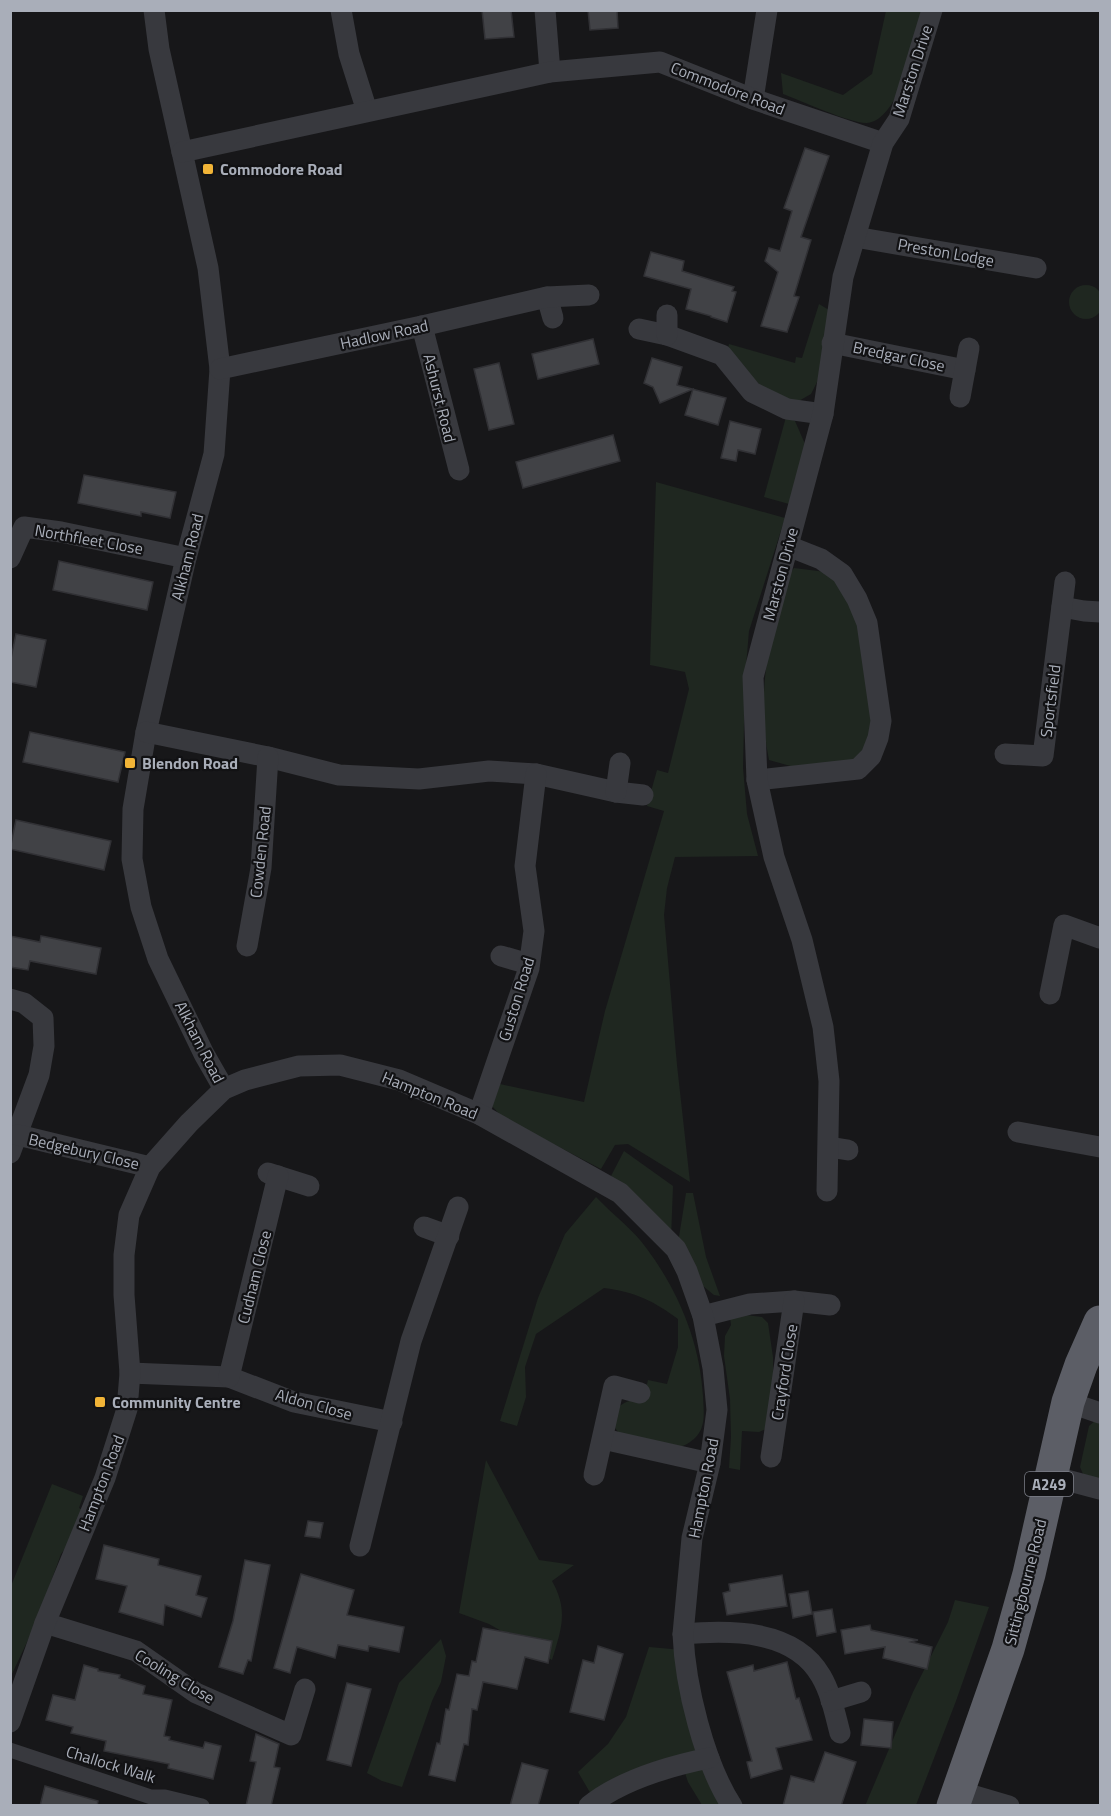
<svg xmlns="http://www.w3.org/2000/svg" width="1111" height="1816" font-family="'Titillium Web',sans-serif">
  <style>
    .green { fill: #1f2720 }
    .building { fill: #414246; stroke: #313135; stroke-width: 1.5 }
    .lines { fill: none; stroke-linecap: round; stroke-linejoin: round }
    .pedestrian { stroke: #38393e; stroke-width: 15 }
    .minor { stroke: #38393e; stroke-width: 21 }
    .trunk { stroke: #5c5e66; stroke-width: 33 }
    .poi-dot { fill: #f1b437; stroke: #121214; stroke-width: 2 }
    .labels { text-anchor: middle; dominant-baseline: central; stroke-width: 4.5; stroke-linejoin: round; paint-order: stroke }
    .shield { fill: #121214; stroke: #7c7f88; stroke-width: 1.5 }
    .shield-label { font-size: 15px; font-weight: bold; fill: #a9aeb9 }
    .street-label { font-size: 16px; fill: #a9aeb9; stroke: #121214 }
    .poi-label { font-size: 16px; font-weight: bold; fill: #a9aeb9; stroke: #121214; text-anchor: start }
  </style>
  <rect width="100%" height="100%" fill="#171719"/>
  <g class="green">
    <path d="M886 11H923C915 38 901 120 867 123 852 124 799 100 783 94L781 73 843 95 872 74Z"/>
    <circle cx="1086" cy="302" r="17"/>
    <polygon points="819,304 829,310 818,380 811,394 797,402 769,394 727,352 729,344 795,363 796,357 802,358"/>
    <polygon points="786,417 795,421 805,444 789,504 764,497"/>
    <polygon points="656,482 785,518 749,631 745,678 743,768 747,814 758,856 675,857 667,888 664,915 677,1065 690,1182 628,1144 615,1145 601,1169 502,1117 492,1106 500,1084 584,1102 605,1011 664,811 647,806 657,770 668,773 689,689 685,672 650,665"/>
    <path d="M794 568 842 574 857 599 881 721 858 769 794 767 769 760C759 712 764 663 776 616 780 598 783 583 794 568Z"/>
    <polygon points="624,1151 673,1186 671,1239 611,1176"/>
    <polygon points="686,1193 693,1193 706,1257 720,1296 714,1295 703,1286 678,1243"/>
    <path d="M596 1197C612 1214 634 1230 647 1249 679 1292 700 1343 703 1396 704 1416 707 1433 687 1444 683 1446 678 1448 674 1448 666 1448 656 1444 648 1442 638 1440 625 1440 618 1432 603 1415 624 1396 643 1400L648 1380 667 1384 678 1347V1319C654 1301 635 1292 604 1288L536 1334 525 1367 526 1397 517 1426 500 1421 538 1298 565 1234Z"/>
    <polygon points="746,1315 762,1317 768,1323 773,1357 773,1389 766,1429 759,1432 742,1431 740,1470 729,1468 731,1437 730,1399 724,1356 725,1336 731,1325 730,1317"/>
    <polygon points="1096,1420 1100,1421 1100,1482 1081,1477 1083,1474 1080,1467 1089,1426"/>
    <path d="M486 1460 539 1560 574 1565 552 1581C569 1611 561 1630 552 1660L489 1624 459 1613Z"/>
    <polygon points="52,1484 83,1496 79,1508 90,1515 61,1554 36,1623 11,1676 11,1586"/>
    <polygon points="955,1600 989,1607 956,1701 916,1805 865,1806 913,1692 948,1622"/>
    <polygon points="441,1639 446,1656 441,1682 432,1701 402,1787 382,1781 367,1773 399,1683"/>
    <polygon points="649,1647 683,1650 732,1805 702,1805 688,1782 682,1764 595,1801 578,1772 608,1744 626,1717"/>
  </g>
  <g class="building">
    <polygon points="482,10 511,10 514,37 485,39"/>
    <polygon points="588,10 617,10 618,28 590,30"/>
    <polygon points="805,148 829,156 801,237 811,240 794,296 799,297 787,332 761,326 778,272 765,261 769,248 780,251 792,211 784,208"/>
    <polygon points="651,252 684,261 682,271 734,287 732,291 736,292 727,322 711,317 711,316 686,309 691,289 644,276"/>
    <polygon points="593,339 599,364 538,379 532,354"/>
    <polygon points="652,358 682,367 677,385 726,398 718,425 685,415 693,389 660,403 653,387 644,383"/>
    <polygon points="499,363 514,424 489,430 474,369"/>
    <polygon points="730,421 761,429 755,454 738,450 736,461 721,458"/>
    <polygon points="613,435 620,461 523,488 516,462"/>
    <polygon points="84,475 176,492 170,518 141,512 141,516 78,503"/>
    <polygon points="59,561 153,582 147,610 53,590"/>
    <polygon points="16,634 46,640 36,687 10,682 10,663"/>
    <polygon points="30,732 125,752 118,782 23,762"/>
    <polygon points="16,820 111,841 104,870 10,849"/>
    <polygon points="10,936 40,942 41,936 101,948 96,974 30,961 28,970 10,967"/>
    <polygon points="308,1521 323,1523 320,1538 305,1536"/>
    <polygon points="104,1545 159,1559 158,1565 201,1576 196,1595 207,1598 201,1617 165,1605 163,1625 119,1612 127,1586 96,1579"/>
    <polygon points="245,1560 270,1565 251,1661 248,1660 243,1674 219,1667 233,1621"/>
    <polygon points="301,1574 354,1590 347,1615 404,1627 399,1652 369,1646 368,1651 338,1645 335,1658 297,1647 290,1673 274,1668"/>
    <polygon points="782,1575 787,1606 727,1615 723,1593 730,1591 729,1584"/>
    <polygon points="808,1591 812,1614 793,1618 789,1594"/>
    <polygon points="832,1609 836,1632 817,1636 813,1612"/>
    <polygon points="870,1625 871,1630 918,1640 911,1642 932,1647 927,1669 883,1658 885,1647 845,1654 841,1630"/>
    <polygon points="483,1628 552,1641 548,1663 525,1657 517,1689 483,1682 477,1710 472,1709 468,1745 464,1744 455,1781 429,1775 437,1743 440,1744 446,1709 449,1710 457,1674 469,1676 472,1661 476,1662"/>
    <polygon points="598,1646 623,1654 604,1720 570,1712 583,1660 594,1663"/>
    <polygon points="787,1662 796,1699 799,1698 812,1740 776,1748 782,1769 751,1778 747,1762 752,1761 727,1672 753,1665 754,1671"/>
    <polygon points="84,1665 98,1669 98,1671 120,1675 119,1678 145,1686 143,1694 172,1700 164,1736 170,1737 169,1740 203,1748 205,1742 221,1746 213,1779 168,1768 169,1764 104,1751 106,1741 71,1733 73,1727 46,1720 53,1695 75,1700"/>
    <polygon points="347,1683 371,1689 351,1766 327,1760"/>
    <polygon points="864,1719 893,1722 891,1748 861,1745"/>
    <polygon points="256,1734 279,1744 274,1767 280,1768 271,1806 246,1806 256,1762 250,1761"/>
    <polygon points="825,1752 856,1762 841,1806 783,1806 791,1776 814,1782"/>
    <polygon points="522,1763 548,1770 538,1806 510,1806"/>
    <polygon points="45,1786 98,1801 97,1806 40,1806"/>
  </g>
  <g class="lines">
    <polyline class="pedestrian" points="10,1750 151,1797 165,1797 202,1806"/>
    <g class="minor">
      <polyline points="154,10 159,49 208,268 220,369 214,454 186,558 146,732 133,809 132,859 141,907 158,959 204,1054 224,1089"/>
      <polyline points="341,10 349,54 367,111"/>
      <polyline points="545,10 550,72"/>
      <polyline points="753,99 767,10"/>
      <polyline points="182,152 550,72 660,62 753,99 883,143"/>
      <polyline points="855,237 1036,268"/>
      <polyline points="547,297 553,318"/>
      <polyline points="422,326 459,470"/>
      <polyline points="639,329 667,335 722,355 752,392 787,409 823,414"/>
      <polyline points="667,335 667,315"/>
      <polyline points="832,343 965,370"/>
      <polyline points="220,369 422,326 547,297 589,295"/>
      <polyline points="960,397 969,348"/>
      <polyline points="10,558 24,527 61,532 186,558"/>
      <polyline points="1062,607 1084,611 1100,612"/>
      <polyline points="146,732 268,757 339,775 419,779 489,771 536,774 616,792 643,795"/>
      <polyline points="1005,754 1043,756 1065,582"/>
      <polyline points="757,780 858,769 871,756 878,738 881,721 867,623 857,599 842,574 821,559 788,546"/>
      <polyline points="616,792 620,763"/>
      <polyline points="247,946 261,868 268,757"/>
      <polyline points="501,956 529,964"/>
      <polyline points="1050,994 1064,925 1100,938"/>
      <polyline points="10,999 24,1003 43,1018 44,1046 39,1075 10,1153"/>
      <polyline points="479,1114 529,968 534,931 525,866 536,774"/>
      <polyline points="1018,1132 1100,1147"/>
      <polyline points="18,1135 150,1167"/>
      <polyline points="829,1147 848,1150"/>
      <polyline points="268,1173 309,1186"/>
      <polyline points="827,1191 829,1081 823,1027 802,940 774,857 757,780 753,677 823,414 843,277 883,143 899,119 932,10"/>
      <polyline points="424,1227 449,1236"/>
      <polyline points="703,1316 750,1304 794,1301 830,1305"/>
      <polyline points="130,1373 229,1377 294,1402 392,1422"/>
      <polyline points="229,1377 278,1176"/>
      <polyline points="1068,1402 1100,1413"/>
      <polyline points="603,1439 710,1463"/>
      <polyline points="771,1457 794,1301"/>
      <polyline points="594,1475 614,1386 640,1393"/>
      <polyline points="1051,1476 1100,1489"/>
      <polyline points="360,1546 411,1341 458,1207"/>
      <polyline points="45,1623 136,1651 196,1693 291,1735 305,1689"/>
      <path d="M683 1634C730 1630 794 1629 821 1676 831 1693 835 1714 840 1733"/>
      <polyline points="831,1701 861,1692"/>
      <path d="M10 1722 45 1623 105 1478 127 1409 130 1373 124 1295V1255L129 1215 150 1167 189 1123 224 1089 245 1080 299 1066 340 1065 399 1080 479 1114 620 1193 676 1249 687 1271 703 1316 713 1368 717 1410 710 1463 692 1538 683 1634C685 1685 704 1763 732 1806"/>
      <polyline points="958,1791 1009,1806"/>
      <path d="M589 1806C621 1780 670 1766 709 1758"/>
    </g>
    <polyline class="trunk" points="953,1806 1008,1649 1029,1574 1068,1402 1081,1365 1100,1322"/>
  </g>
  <g class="poi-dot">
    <rect x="202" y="163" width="12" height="12" rx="3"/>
    <rect x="124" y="757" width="12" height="12" rx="3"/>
    <rect x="94" y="1396" width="12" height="12" rx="3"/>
  </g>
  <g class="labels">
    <rect class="shield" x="1025" y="1472" width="48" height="24" rx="4.5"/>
    <g class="shield-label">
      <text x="1049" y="1484">A249</text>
    </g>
    <g class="street-label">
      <text transform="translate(912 71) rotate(-72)">Marston Drive</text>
      <text transform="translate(728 88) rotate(21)">Commodore Road</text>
      <text transform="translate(946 252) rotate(10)">Preston Lodge</text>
      <text transform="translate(384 334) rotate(-12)">Hadlow Road</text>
      <text transform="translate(899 356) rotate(12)">Bredgar Close</text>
      <text transform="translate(440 398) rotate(76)">Ashurst Road</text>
      <text transform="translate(89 539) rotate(10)">Northfleet Close</text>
      <text transform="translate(187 557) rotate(-76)">Alkham Road</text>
      <text transform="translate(780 574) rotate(-75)">Marston Drive</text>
      <text transform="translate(1050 701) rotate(-83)">Sportsfield</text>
      <text transform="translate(260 852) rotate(-84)">Cowden Road</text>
      <text transform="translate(516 999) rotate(-73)">Guston Road</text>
      <text transform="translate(200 1042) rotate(63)">Alkham Road</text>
      <text transform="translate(430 1095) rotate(22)">Hampton Road</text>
      <text transform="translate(84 1151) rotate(13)">Bedgebury Close</text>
      <text transform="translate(254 1277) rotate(-76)">Cudham Close</text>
      <text transform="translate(784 1372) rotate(-81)">Crayford Close</text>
      <text transform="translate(314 1404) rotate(15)">Aldon Close</text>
      <text transform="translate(101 1483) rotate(-69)">Hampton Road</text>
      <text transform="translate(703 1488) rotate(-79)">Hampton Road</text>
      <text transform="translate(1025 1582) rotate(-76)">Sittingbourne Road</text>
      <text transform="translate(175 1676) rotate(31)">Cooling Close</text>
      <text transform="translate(111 1764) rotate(17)">Challock Walk</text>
    </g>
    <g class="poi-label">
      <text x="220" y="169">Commodore Road</text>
      <text x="142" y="763">Blendon Road</text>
      <text x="112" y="1402">Community Centre</text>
    </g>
  </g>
  <rect width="1111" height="1816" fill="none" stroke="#a9aeb9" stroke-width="24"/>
</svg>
